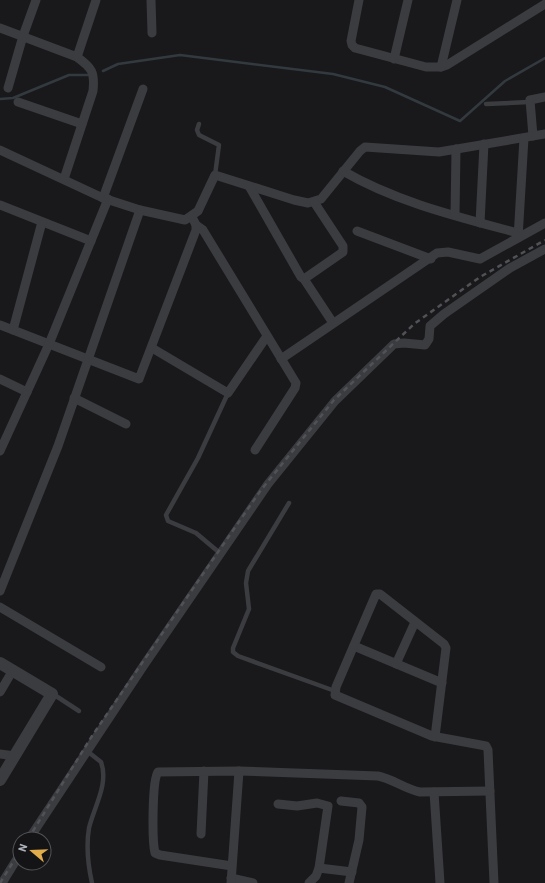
<svg xmlns="http://www.w3.org/2000/svg" width="545" height="883" font-family="Barlow,sans-serif">
  <style>
    .lines { fill: none; stroke-linecap: round; stroke-linejoin: round }
    .stream { stroke: #323a40; stroke-width: 2.5 }
    .service { stroke: #3b3c40; stroke-width: 4.5 }
    .minor { stroke: #3b3c40; stroke-width: 9 }
    .tertiary { stroke: #3b3c40; stroke-width: 12 }
    .rail { stroke: #505257; stroke-width: 2.5; stroke-dasharray: 5 4; stroke-linecap: butt }
  </style>
  <rect width="100%" height="100%" fill="#19191b"/>
  <g class="lines">
    <g class="stream">
      <polyline points="103,71 118,64 180,55 333,74 385,87 460,121 505,81 545,58"/>
      <polyline points="0,99 13,98 69,75 88,75"/>
    </g>
    <g class="service">
      <polyline points="486,104 529,102"/>
      <polyline points="199,124 197,130 199,135 219,145 215,175"/>
      <polyline points="289,503 248,571 246,583 249,609 233,648 233,652 238,656 335,691"/>
      <polyline points="221,554 196,533 168,521 166,515 198,458 228,393"/>
      <polyline points="53,694 79,711"/>
      <path d="M87 751 101 762C109 784 94 807 89 828 86 846 88 865 92 883"/>
    </g>
    <g class="minor">
      <polyline points="151,0 152,33"/>
      <polyline points="359,0 351,41 352,45 355,48 426,67 441,67 447,65 545,4"/>
      <path d="M0 28 77 57C92 68 95 72 93 91L64 179"/>
      <polyline points="77,57 96,0"/>
      <polyline points="394,59 408,0"/>
      <polyline points="441,67 457,0"/>
      <polyline points="8,88 23,36 36,0"/>
      <polyline points="18,102 82,124"/>
      <polyline points="533,136 530,100 545,97"/>
      <polyline points="0,150 103,198 140,210 185,220 198,211 215,175 294,200 308,203 321,199 360,151 365,147 439,152 545,134"/>
      <path d="M343 171C396 202 459 217 518 233"/>
      <polyline points="249,186 301,277 304,279 343,252 343,246 314,202"/>
      <polyline points="103,198 143,89"/>
      <polyline points="0,205 91,241"/>
      <polyline points="455,215 456,149"/>
      <polyline points="480,223 484,144"/>
      <polyline points="196,225 203,230 296,383 295,388 255,450"/>
      <polyline points="357,231 431,259"/>
      <polyline points="518,238 524,138"/>
      <polyline points="304,279 333,323"/>
      <polyline points="0,325 139,379 196,230 196,225 192,217"/>
      <polyline points="13,330 42,222"/>
      <polyline points="152,348 228,393 267,336"/>
      <polyline points="281,359 437,253 448,252 480,259 545,223"/>
      <polyline points="0,379 27,392"/>
      <polyline points="74,398 126,424"/>
      <polyline points="0,451 49,344 108,199"/>
      <polyline points="0,591 58,446 140,210"/>
      <polyline points="0,607 101,667"/>
      <polyline points="354,646 442,683"/>
      <polyline points="396,664 415,622"/>
      <polyline points="0,692 13,670"/>
      <polyline points="435,737 446,648 444,644 380,594 376,594 336,687 335,695 432,736 486,746 488,750 494,883"/>
      <polyline points="0,754 15,756"/>
      <path d="M239 771 378 776C393 779 405 789 420 792L490 791"/>
      <polyline points="434,792 440,883"/>
      <polyline points="341,801 359,803 362,807 359,840 349,883"/>
      <polyline points="278,804 297,806 317,803 328,806 319,868 316,876 309,883"/>
      <polyline points="201,834 204,771"/>
      <polyline points="29,839 144,665 268,484 335,401 394,344 404,343 425,345 429,339 430,326 444,314 510,268 545,249"/>
      <polyline points="319,868 352,872"/>
      <polyline points="231,878 253,883"/>
      <polyline points="2,883 20,854"/>
      <path d="M231 883 239 771 158 772C152 780 152 841 155 853L160 855 232 866"/>
    </g>
    <polyline class="tertiary" points="0,663 52,694 0,780"/>
    <g class="rail">
      <polyline points="28,839 92,736 218,552 261,490 334,400 414,324 480,277 545,240"/>
      <polyline points="0,883 20,851"/>
    </g>
  </g>
  <g transform="translate(32 851) rotate(289)"><circle r="19" fill="#141416" stroke="#515357"/>
  <path d="M0-3L7 15L0 10L-7 15Z" fill="#e0ac4c"/>
  <text y="-6" font-size="11" font-weight="bold" text-anchor="middle" fill="#adb1b9">N</text>
  </g>
</svg>
